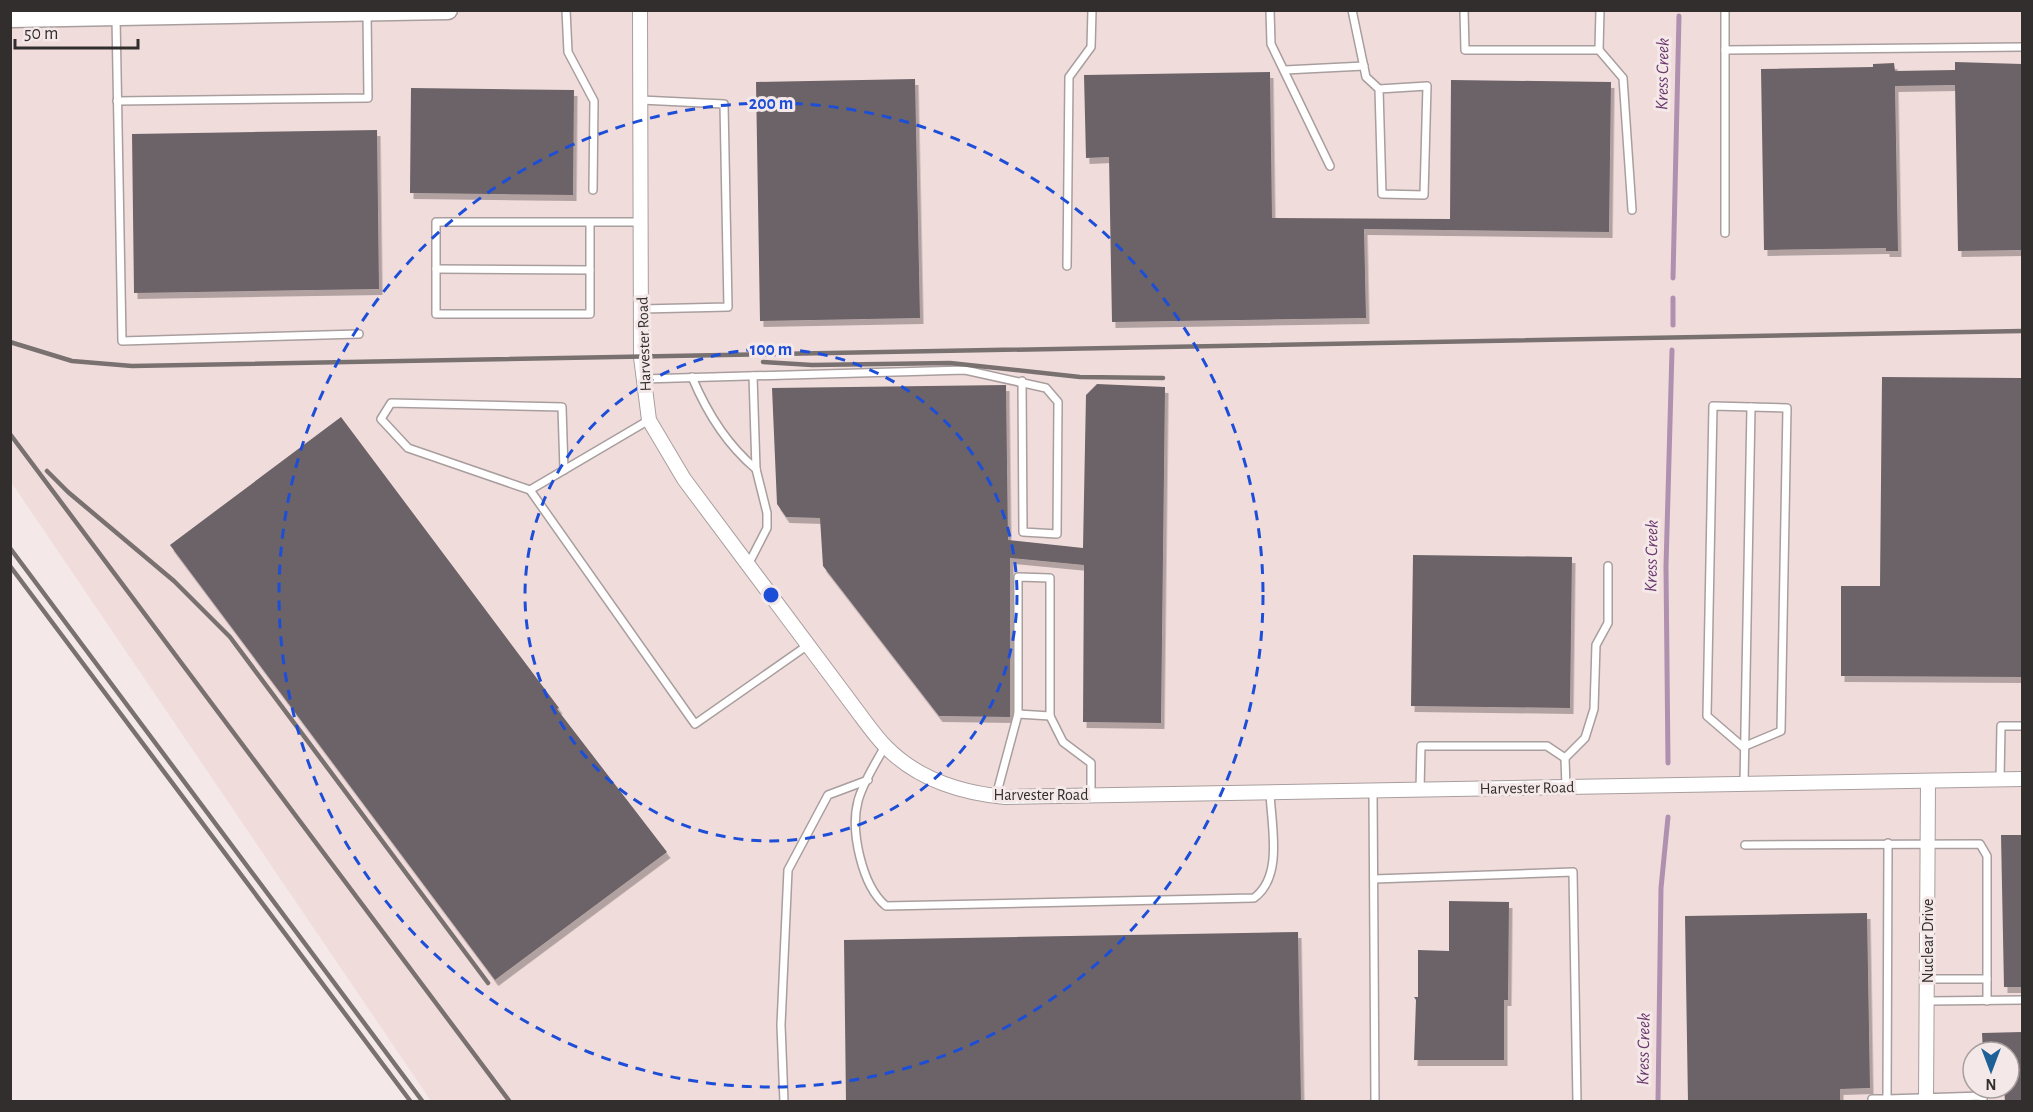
<svg xmlns="http://www.w3.org/2000/svg" width="2033" height="1112" font-family="'Alegreya Sans',sans-serif">
  <style>
    .built { fill: #f1dcdc; fill-rule: evenodd }
    .lines { fill: none; stroke-linecap: round; stroke-linejoin: round }
    .stream { stroke: #af90ae; stroke-width: 5 }
    .building { fill: #6c6367; filter: url(#shadow) }
    .lane-casing { stroke: #a99e9e; stroke-width: 10 }
    .street-casing { stroke: #a99e9e; stroke-width: 16 }
    .secondary-casing { stroke: #a99e9e; stroke-width: 21 }
    .lane { stroke: #fff; stroke-width: 7 }
    .street { stroke: #fff; stroke-width: 14 }
    .secondary { stroke: #fff; stroke-width: 18 }
    .rail { stroke: #787170; stroke-width: 4.5 }
    .ring { fill: none; stroke: #1d4ed8; stroke-width: 3; stroke-dasharray: 10 8 }
    .labels { text-anchor: middle; dominant-baseline: central; stroke-width: 6; stroke-linejoin: round; paint-order: stroke }
    .street-label { font-size: 16px; fill: #332e2e; stroke: #f4e9e8 }
    .water-label { font-size: 18px; font-style: italic; fill: #6d3a6f; stroke: #f4e9e8 }
    .centre { fill: #1d4ed8; stroke: #f4e9e8; stroke-width: 3 }
    .ring-label { font-size: 18px; text-anchor: middle; font-weight: bold; fill: #1d4ed8; stroke: #f4e9e8; stroke-width: 6; stroke-linejoin: round; paint-order: stroke }
  </style>
  <defs>
    <filter id="shadow"><feDropShadow dx="3.5" dy="6" stdDeviation="0" flood-color="#0004"/></filter>
  </defs>
  <rect width="100%" height="100%" fill="#f4e9e8"/>
  <path class="built" d="M10 11H2022V1101H431L11 482ZM1973 1052H2009V1088H1973Z"/>
  <g class="lines">
    <g class="stream">
      <polyline points="1673,278 1679,16"/>
      <polyline points="1673,298 1673,325"/>
      <polyline points="1668,763 1666,567 1672,350"/>
      <polyline points="1658,1102 1661,888 1668,817"/>
    </g>
  </g>
  <g class="building">
    <polygon points="1955,62 2022,64 2022,250 1958,251 1955,85 1895,86 1898,251 1886,251 1886,248 1764,250 1761,69 1873,67 1873,64 1894,63 1895,71 1955,70"/>
    <polygon points="1270,72 1272,218 1450,219 1451,80 1611,82 1609,232 1364,229 1366,318 1112,322 1109,157 1086,158 1084,75"/>
    <polygon points="915,79 920,318 760,321 756,82"/>
    <polygon points="411,88 574,90 573,195 410,193"/>
    <polygon points="377,130 379,289 134,293 132,134"/>
    <polygon points="1882,377 2022,378 2022,677 1841,676 1841,586 1880,586"/>
    <polygon points="1097,384 1165,387 1161,723 1083,722 1084,565 1010,558 1010,717 939,716 823,566 820,518 786,517 777,504 772,388 1006,385 1008,540 1083,548 1086,395"/>
    <polygon points="341,417 559,708 557,709 667,852 495,980 170,545"/>
    <polygon points="1413,555 1572,557 1570,708 1411,706"/>
    <polygon points="2001,835 2022,835 2022,987 2004,987"/>
    <polygon points="1449,901 1509,902 1508,1000 1504,1000 1504,1060 1414,1060 1416,1000 1414,997 1418,997 1418,950 1449,951"/>
    <polygon points="1867,913 1870,1088 1840,1089 1840,1102 1688,1102 1685,916"/>
    <polygon points="1298,932 1301,1102 846,1102 844,940"/>
    <polygon points="2022,1032 2022,1102 2005,1102 2004,1088 2009,1088 2009,1052 1983,1052 1982,1033"/>
  </g>
  <g class="lines">
    <defs>
      <g id="lane">
        <polyline points="566,10 568,52 594,101 593,190"/>
        <polyline points="1270,10 1271,44 1330,166"/>
        <polyline points="1352,10 1366,77 1379,89 1427,86 1424,195 1382,194 1379,89"/>
        <polyline points="1464,10 1465,50 1599,50 1623,78 1632,210"/>
        <polyline points="116,18 122,341 359,334"/>
        <polyline points="1599,50 1600,10"/>
        <polyline points="1725,50 2022,47"/>
        <polyline points="1285,70 1364,66"/>
        <polyline points="641,100 724,104 728,307 642,309"/>
        <polyline points="117,101 368,98 367,12"/>
        <path d="M590 222V314H436V222C505 222 573 222 641 222"/>
        <polyline points="1725,233 1725,10"/>
        <polyline points="1067,266 1069,77 1091,47 1092,10"/>
        <polyline points="436,269 590,270"/>
        <path d="M692 377C707 413 726 444 756 469"/>
        <polyline points="643,379 965,370 1046,388 1058,402 1057,534 1023,532 1022,381"/>
        <polygon points="1713,406 1787,408 1781,731 1743,747 1707,716"/>
        <polyline points="649,420 530,490 695,724 808,645"/>
        <polyline points="530,490 408,448 381,419 391,403 562,407 564,470"/>
        <polyline points="749,563 767,528 767,513 756,469 753,376"/>
        <polyline points="1018,714 1050,716"/>
        <path d="M885 746C876 763 863 782 858 801 850 831 862 886 886 906L1254 898C1284 876 1271 825 1270 792"/>
        <polyline points="2000,779 2001,726 2022,726"/>
        <polyline points="1744,784 1751,407"/>
        <polyline points="1566,787 1565,758 1585,738 1594,709 1596,645 1608,623 1608,566"/>
        <polyline points="1420,790 1421,746 1547,746 1565,758"/>
        <polyline points="1373,791 1375,1102"/>
        <polyline points="996,796 1018,714 1018,577 1050,578 1050,716 1063,742 1091,763 1091,796"/>
        <polyline points="1745,845 1980,844 1987,856 1987,1001"/>
        <polyline points="1374,879 1573,872 1577,1102"/>
        <polyline points="1928,979 1987,979"/>
        <polyline points="1928,1001 2022,1000"/>
        <polyline points="1887,1099 1983,1096 1983,1102"/>
        <polyline points="784,1102 781,1025 788,870 828,795 868,780"/>
        <polyline points="1872,1102 1872,1099 1887,1099 1888,843"/>
      </g>
      <g id="street">
        <path d="M640 10 641 357 649 420 684 479 858 712C867 724 876 737 887 748 918 779 962 793 1005 797L2022 779"/>
        <polyline points="1926,1102 1928,781"/>
      </g>
      <polyline id="secondary" points="10,18 448,10"/>
    </defs>
    <use href="#lane" class="lane-casing"/>
    <use href="#street" class="street-casing"/>
    <use href="#secondary" class="secondary-casing"/>
    <use href="#lane" class="lane"/>
    <use href="#street" class="street"/>
    <use href="#secondary" class="secondary"/>
    <g class="rail">
      <polyline points="10,342 72,361 132,366 2022,331"/>
      <polyline points="763,362 812,365 950,363 1080,377 1163,378"/>
      <polyline points="10,434 510,1102"/>
      <polyline points="47,471 68,492 174,581 230,637 488,983"/>
      <polyline points="10,548 423,1102"/>
      <polyline points="10,566 411,1102"/>
    </g>
  </g>
  <g class="ring">
    <circle cx="771" cy="595" r="246"/>
    <circle cx="771" cy="595" r="492"/>
  </g>
  <g class="labels">
    <g class="street-label">
      <text transform="translate(644 344) rotate(-92)">Harvester Road</text>
      <text transform="translate(1527 788) rotate(-1)">Harvester Road</text>
      <text x="1041" y="795">Harvester Road</text>
      <text transform="translate(1928 941) rotate(-90)">Nuclear Drive</text>
    </g>
    <g class="water-label">
      <text transform="translate(1663 74) rotate(-89)">Kress Creek</text>
      <text transform="translate(1652 556) rotate(-89)">Kress Creek</text>
      <text transform="translate(1644 1049) rotate(-89)">Kress Creek</text>
    </g>
  </g>
  <circle cx="771" cy="595" r="9" class="centre"/>
  <g class="ring-label">
    <text x="771" y="109">200 m</text>
    <text x="771" y="355">100 m</text>
  </g>
  <rect width="2033" height="1112" fill="none" stroke="#332e2e" stroke-width="24"/>
  <g transform="translate(1991 1070) rotate(180)"><circle r="28" fill="#f4e9e8" stroke="#a79e9e" stroke-width="1.5"/>
  <path d="M0-4.5L10 22L0 15L-10 22Z" fill="#1f6096"/>
  <text y="-9" font-size="16" font-weight="bold" text-anchor="middle" fill="#332e2e">N</text>
  </g>
  <path d="M15 39v9h123v-9" fill="none" stroke="#332e2e" stroke-width="3"/>
  <text x="24" y="39" font-size="18" fill="#332e2e" stroke="#f4e9e8" stroke-width="4.5" paint-order="stroke">50 m</text>
</svg>
